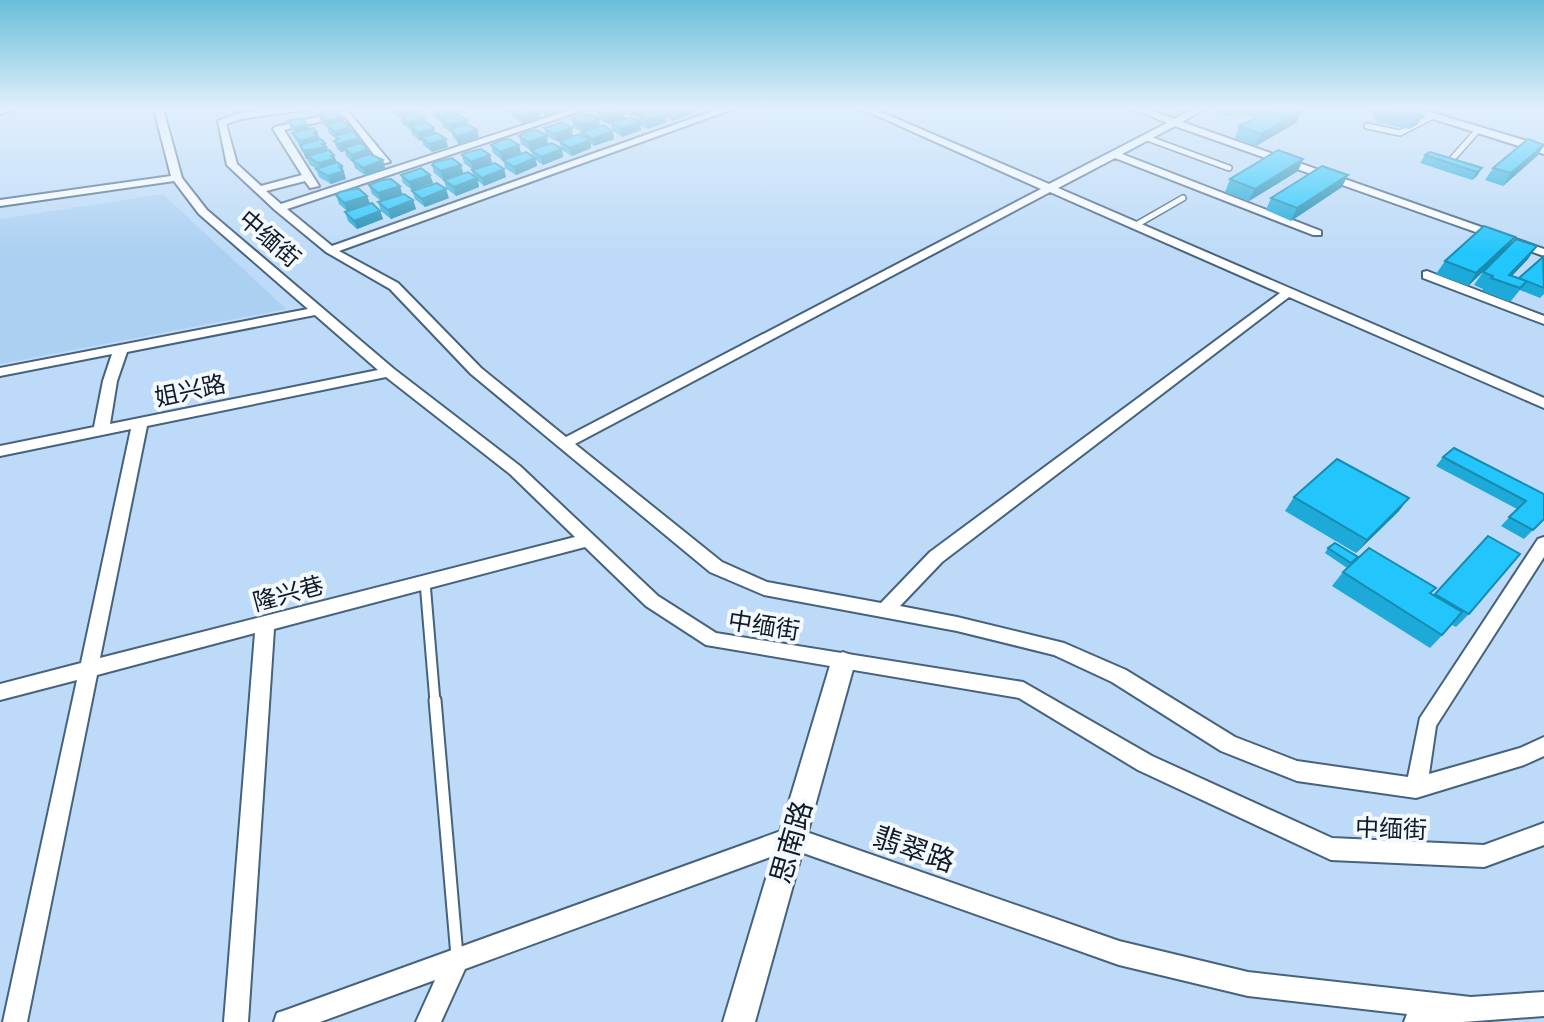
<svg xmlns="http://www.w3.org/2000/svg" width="1544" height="1022" font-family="'Archivo Narrow','Noto Sans SC',sans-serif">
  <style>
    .built { fill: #acd0f2 }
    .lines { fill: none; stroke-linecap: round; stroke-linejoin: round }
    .service-far2-casing { stroke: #47627b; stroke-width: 8 }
    .service-far1-casing { stroke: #47627b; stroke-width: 13 }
    .service-casing { stroke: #47627b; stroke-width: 15 }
    .minor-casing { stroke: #47627b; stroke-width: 4 }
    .tertiary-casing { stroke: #47627b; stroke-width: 4 }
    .service-far2 { stroke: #fff; stroke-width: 5 }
    .service-far1 { stroke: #fff; stroke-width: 9 }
    .service { stroke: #fff; stroke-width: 11 }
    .minor { fill: #fff; fill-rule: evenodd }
    .tertiary { fill: #fff; fill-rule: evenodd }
    .wall { fill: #1daad9 }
    .shaded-wall { fill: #188bb0 }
    .building { fill: #22c6fc; stroke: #188bb0; stroke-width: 2 }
    .labels { text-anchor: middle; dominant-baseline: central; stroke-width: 8; stroke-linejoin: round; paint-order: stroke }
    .street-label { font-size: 24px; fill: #101b26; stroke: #f3f9ff }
    .near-street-label { font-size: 28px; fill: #101b26; stroke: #f3f9ff }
  </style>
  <rect width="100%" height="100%" fill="#bddbf8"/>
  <polygon class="built" points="163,194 286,309 0,364 0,219"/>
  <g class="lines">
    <defs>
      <g id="service-far2">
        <polyline points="1367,126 1400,133 1431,117"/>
        <polyline points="1147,138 1229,168"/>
        <polyline points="1453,158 1478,130"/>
        <polyline points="1136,225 1183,198"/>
      </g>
      <polyline id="service-far1" points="425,582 435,702"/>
      <polyline id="service" points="435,700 457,956"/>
      <g id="minor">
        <polygon points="0,109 16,109 0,114"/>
        <path d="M154 109H163L182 178 207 210 394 369 520 466 658 596 716 633 1023 682 1152 756 1332 838 1484 845 1544 823V845L1484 867 1331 860 1138 770 1019 698 706 645 646 606 585 547 274 629 248 1022H224L255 633 97 675 27 1022H3L77 680 0 700V684L81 663 131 429 0 456V446L94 427 103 381 112 354 0 376V368L308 309 199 214 174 181 0 206V200L171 176ZM315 315 378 370 110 424 117 381 127 352ZM386 377 510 474 575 537 100 658 147 426Z"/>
        <path d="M276 109H309L241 119 226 124 237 164 261 186 302 175 273 129 275 127 347 110 390 162 381 164 345 116 284 130 319 186 310 188 305 181 266 191 281 204 573 109H587L287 209 332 246 719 109H733L339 251 398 283 481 368 566 437 1041 189 862 109H874L1049 184 1167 123 1133 109H1147L1174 119 1192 109H1204L1182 122 1544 249V256L1175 126 1122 154 1321 231V235H1313L1115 158 1058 188 1544 398V408L1289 297 942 562 900 606 957 617 1064 643 1126 670 1235 737 1297 761 1408 777 1420 718 1538 539 1544 537V557L1436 726 1429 774 1520 748 1544 737V756L1524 765 1416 798 1297 781 1221 751 1112 682 1054 655 957 631 764 595 710 572 471 374 390 289 326 252 275 210 227 165 218 121 239 113ZM1050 192 1280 293 930 552 881 603 767 582 722 562 575 444Z"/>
        <polygon points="1427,271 1544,316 1544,324 1423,278 1423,272"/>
        <polygon points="792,827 1119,941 1248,972 1471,997 1544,992 1544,1016 1463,1022 1404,1022 1407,1014 1248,996 1119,965 792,849 465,969 441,1022 416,1022 435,980 320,1022 274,1022 277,1013 286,1010"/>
      </g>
      <g id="tertiary">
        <polygon points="1402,109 1420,109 1544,146 1544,154"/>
        <polygon points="843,652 851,655 855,662 755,1022 723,1022 831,662 835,655"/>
      </g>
    </defs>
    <use href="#service-far2" class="service-far2-casing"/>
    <use href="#service-far1" class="service-far1-casing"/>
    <use href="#service" class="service-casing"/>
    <use href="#minor" class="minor-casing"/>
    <use href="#tertiary" class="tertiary-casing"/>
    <use href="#service-far2" class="service-far2"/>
    <use href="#service-far1" class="service-far1"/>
    <use href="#service" class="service"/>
    <use href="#minor" class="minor"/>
    <use href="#tertiary" class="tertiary"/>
  </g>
  <g class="wall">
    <polygon points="392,109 415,109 425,122 434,128 436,133 448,147 432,152 423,145 422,140 420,141 412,134 411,130 402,124 401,119 393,113"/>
    <polygon points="431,109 457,109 459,115 467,120 468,125 477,130 479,138 459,145 453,137 452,133 443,127 442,123 433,116"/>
    <polygon points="504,109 563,109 563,111 547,116 539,111 540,118 522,123 512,117 511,113"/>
    <polygon points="599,109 647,109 647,111 631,116 624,113 608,124 598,118 597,111"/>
    <polygon points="661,109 690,109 690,114 673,121 666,117 666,122 648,129 640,125 641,130 622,137 613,131 614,139 594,146 591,144 591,148 572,156 562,150 563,157 543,165 536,160 537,166 516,175 505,168 503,160 532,156 531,150 561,148 559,141 583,135 582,132 573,127 572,119 612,130 611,123 637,120 636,115 662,112"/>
    <polygon points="1224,109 1294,109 1301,112 1296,123 1256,146 1235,138 1239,126 1254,118 1237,113 1230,117 1221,114"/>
    <polygon points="1374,109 1421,109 1418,124 1409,129 1378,123 1371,114"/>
    <polygon points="318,114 345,123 353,132 360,138 362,143 368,149 370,154 383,160 385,168 366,176 355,168 353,162 346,156 345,151 341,152 337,149 334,141 336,140 336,139 329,133 327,127 321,122"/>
    <polygon points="288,121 308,125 310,129 317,132 320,139 325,143 328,151 337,162 342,166 346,179 331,184 319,177 316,169 317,169 310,165 301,147 296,141 292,133 295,133 291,129"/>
    <polygon points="544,128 573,136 556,141 546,136"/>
    <polygon points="519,136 547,136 548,144 530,150 521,144"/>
    <polygon points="491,145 519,145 521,153 502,160 493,153"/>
    <polygon points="1544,146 1537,156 1503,186 1485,180 1493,168"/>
    <polygon points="462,155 490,155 492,163 473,170 464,163"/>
    <polygon points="1425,155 1482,168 1477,176 1472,180 1420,163"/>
    <polygon points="1303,159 1298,171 1249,201 1225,192 1230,179"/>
    <polygon points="432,165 461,165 463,173 443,180 434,173"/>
    <polygon points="504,169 506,177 484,186 478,181 479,187 456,196 446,188 444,180 473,176 472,170"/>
    <polygon points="401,175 430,175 433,183 412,190 403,183"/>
    <polygon points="369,185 400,186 402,194 381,201 372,194"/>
    <polygon points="1342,187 1291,221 1266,210 1271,198"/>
    <polygon points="412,191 449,198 425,207 415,199"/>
    <polygon points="336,195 367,196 370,204 347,211 339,204"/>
    <polygon points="413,200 416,209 391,219 381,211 378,202"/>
    <polygon points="380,211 383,219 357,229 348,221 345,212"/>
    <polygon points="1507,249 1528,259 1512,276 1519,278 1544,257 1544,294 1540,298 1520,290 1510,302 1482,291 1483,289 1474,285 1483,272 1500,255 1468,286 1436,274 1445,261"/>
    <polygon points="1443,457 1544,494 1544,519 1524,539 1501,526 1517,509 1436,466"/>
    <polygon points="1294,497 1399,511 1356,553 1285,511"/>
    <polygon points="1488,536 1469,614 1456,627 1452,625 1430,648 1332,586 1343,572 1430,593 1434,595"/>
    <polygon points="1328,548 1358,557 1347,568 1325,553"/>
  </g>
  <g class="shaded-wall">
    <polygon points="407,109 415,109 416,115 400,116 401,119 398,112"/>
    <polygon points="455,109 457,109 459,116 441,119 440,115"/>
    <polygon points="546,109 563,109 563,111 547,116"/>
    <polygon points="630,109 647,109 647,111 631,116"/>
    <polygon points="681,109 690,109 690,114 673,121 672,113"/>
    <polygon points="539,110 540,118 522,123 520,116"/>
    <polygon points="624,111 625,118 608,124 607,116"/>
    <polygon points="1301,112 1296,123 1256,146 1261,134"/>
    <polygon points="1425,112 1418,124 1409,129 1415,117"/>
    <polygon points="665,114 666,122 648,129 647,121"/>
    <polygon points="343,117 346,125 328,127 326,121"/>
    <polygon points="424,118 426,126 410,126 410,130 408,122"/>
    <polygon points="599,119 600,127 583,133 581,125"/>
    <polygon points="467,120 469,128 452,130 451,125"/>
    <polygon points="640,122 641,130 622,137 621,129"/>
    <polygon points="308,125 311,132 298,136 295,128"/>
    <polygon points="351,127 354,135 337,138 335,132"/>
    <polygon points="434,128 436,136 421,137 422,140 420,141 418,133"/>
    <polygon points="572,128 573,136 556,141 554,134"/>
    <polygon points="477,130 479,138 459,145 457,137"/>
    <polygon points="612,131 614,139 594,146 593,139"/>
    <polygon points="317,132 320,140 303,149 300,141"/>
    <polygon points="547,136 548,144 530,150 528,142"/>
    <polygon points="360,138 363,146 344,148 345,151 341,152 338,144"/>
    <polygon points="446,139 448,147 432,152 429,144"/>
    <polygon points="590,140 591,148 572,156 570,148"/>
    <polygon points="325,143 328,151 307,156 308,159 306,159 303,151"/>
    <polygon points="519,145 521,153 502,160 500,152"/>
    <polygon points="1544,145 1537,156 1503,186 1511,173"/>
    <polygon points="368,149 371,157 354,161 352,155"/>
    <polygon points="562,149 563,157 543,165 541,157"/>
    <polygon points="334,155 337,163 322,171 318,163"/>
    <polygon points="490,155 492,163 473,170 471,162"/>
    <polygon points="535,158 537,166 516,175 514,167"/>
    <polygon points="1303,159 1298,171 1249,201 1255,189"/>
    <polygon points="383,160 385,168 366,176 363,168"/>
    <polygon points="461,165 463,173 443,180 441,171"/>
    <polygon points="342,166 346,179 331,184 328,176"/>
    <polygon points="1482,168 1477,176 1472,180 1477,172"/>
    <polygon points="504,169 506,177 484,186 482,178"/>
    <polygon points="430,175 433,183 412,190 409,182"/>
    <polygon points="1348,175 1342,187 1291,221 1297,208"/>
    <polygon points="477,178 479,187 456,196 454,187"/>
    <polygon points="400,186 402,194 381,201 378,193"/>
    <polygon points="446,189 449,198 425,207 422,199"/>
    <polygon points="367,196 370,204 347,211 344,203"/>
    <polygon points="413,200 416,209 391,219 388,210"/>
    <polygon points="380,211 383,219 357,229 354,221"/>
    <polygon points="1515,237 1506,250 1468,286 1476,273"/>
    <polygon points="1537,246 1528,259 1505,283 1509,275"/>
    <polygon points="1409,498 1399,511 1356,553 1367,540"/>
  </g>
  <g class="building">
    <polygon points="432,109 455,109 440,115"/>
    <polygon points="510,109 538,109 539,110 520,116"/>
    <polygon points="599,109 621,109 624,111 607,116 597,111"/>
    <polygon points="653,109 657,109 665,114 647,121 636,115"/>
    <polygon points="665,109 681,109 672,113"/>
    <polygon points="1224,109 1239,109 1231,113 1223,110"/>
    <polygon points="1264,109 1294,109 1301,112 1261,134 1239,126 1269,111"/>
    <polygon points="1382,109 1421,109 1425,112 1415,117 1384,112"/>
    <polygon points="335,110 343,117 326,121 318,114"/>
    <polygon points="416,112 424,118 408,122 400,116"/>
    <polygon points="457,114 467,120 451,125 441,119"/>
    <polygon points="589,114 599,119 581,125 572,119 574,117"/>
    <polygon points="630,117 640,122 621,129 611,123"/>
    <polygon points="301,118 308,125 295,128 288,121"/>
    <polygon points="343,121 351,127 335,132 326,125"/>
    <polygon points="426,122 434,128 418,133 410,126"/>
    <polygon points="562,122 572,128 554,134 544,128"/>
    <polygon points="467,124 477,130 457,137 451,129"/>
    <polygon points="603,125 612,131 593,139 582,132"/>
    <polygon points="313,128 317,132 314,133 317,136 300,141 292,133"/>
    <polygon points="537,130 547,136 528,142 519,136 529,131"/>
    <polygon points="352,131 360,138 338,144 334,141 339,139 335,136"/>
    <polygon points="437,133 446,139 429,144 421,137"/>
    <polygon points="580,134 590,140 570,148 559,141"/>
    <polygon points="321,139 325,143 322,144 326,147 303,151 300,145"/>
    <polygon points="509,139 519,145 500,152 491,145 501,140"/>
    <polygon points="1528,139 1544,145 1511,173 1493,168"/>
    <polygon points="361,143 368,149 352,155 344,148"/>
    <polygon points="552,143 562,149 541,157 531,150"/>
    <polygon points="481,149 490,155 471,162 462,155 465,153"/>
    <polygon points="329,150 334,155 331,156 334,159 318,163 307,156"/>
    <polygon points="1278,150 1303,159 1255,189 1230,179"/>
    <polygon points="526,152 535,158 514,167 503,160"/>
    <polygon points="1430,152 1482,168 1477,172 1425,155"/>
    <polygon points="370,154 383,160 363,168 352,160"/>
    <polygon points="452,158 461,165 441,171 432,165 435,162"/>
    <polygon points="337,162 342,166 339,167 343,171 328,176 316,169"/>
    <polygon points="495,163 504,169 482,178 472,170"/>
    <polygon points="1322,166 1348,175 1297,208 1271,198"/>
    <polygon points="421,168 430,175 409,182 401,175"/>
    <polygon points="468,172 477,178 454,187 444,180"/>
    <polygon points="391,179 400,186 378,193 369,185 382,180"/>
    <polygon points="437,183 446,189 422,199 412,191"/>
    <polygon points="358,188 367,196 344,203 336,195 340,192"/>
    <polygon points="404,194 413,200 388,210 378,202"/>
    <polygon points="372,203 380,211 354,221 345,212"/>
    <polygon points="1484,226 1515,237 1476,273 1445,261"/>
    <polygon points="1516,239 1537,246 1509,275 1527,281 1520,288 1491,278 1493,276 1483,272"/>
    <polygon points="1543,257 1544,288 1519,278"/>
    <polygon points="1454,448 1544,494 1544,519 1533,530 1509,517 1526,501 1443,457"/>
    <polygon points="1337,459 1409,498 1367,540 1294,497"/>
    <polygon points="1488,536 1520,554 1469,614 1435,594"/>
    <polygon points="1335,543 1358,557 1351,563 1328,548"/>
    <polygon points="1369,548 1436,588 1430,593 1462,612 1442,635 1343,572"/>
  </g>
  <linearGradient id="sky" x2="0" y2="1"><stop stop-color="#69bfd9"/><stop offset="0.43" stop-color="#e1effc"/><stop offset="1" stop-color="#e1effc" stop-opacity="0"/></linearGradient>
  <rect width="1544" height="252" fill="url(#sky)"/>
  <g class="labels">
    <g class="street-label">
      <text transform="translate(270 238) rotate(41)">中缅街</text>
      <text transform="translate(190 390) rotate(-12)">姐兴路</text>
      <text transform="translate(288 593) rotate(-15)">隆兴巷</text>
      <text transform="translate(764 625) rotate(9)">中缅街</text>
      <text transform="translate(1391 828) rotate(2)">中缅街</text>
    </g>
    <g class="near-street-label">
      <text transform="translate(791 842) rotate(-74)">思南路</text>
      <text transform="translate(914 849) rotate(19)">翡翠路</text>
    </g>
  </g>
</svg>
